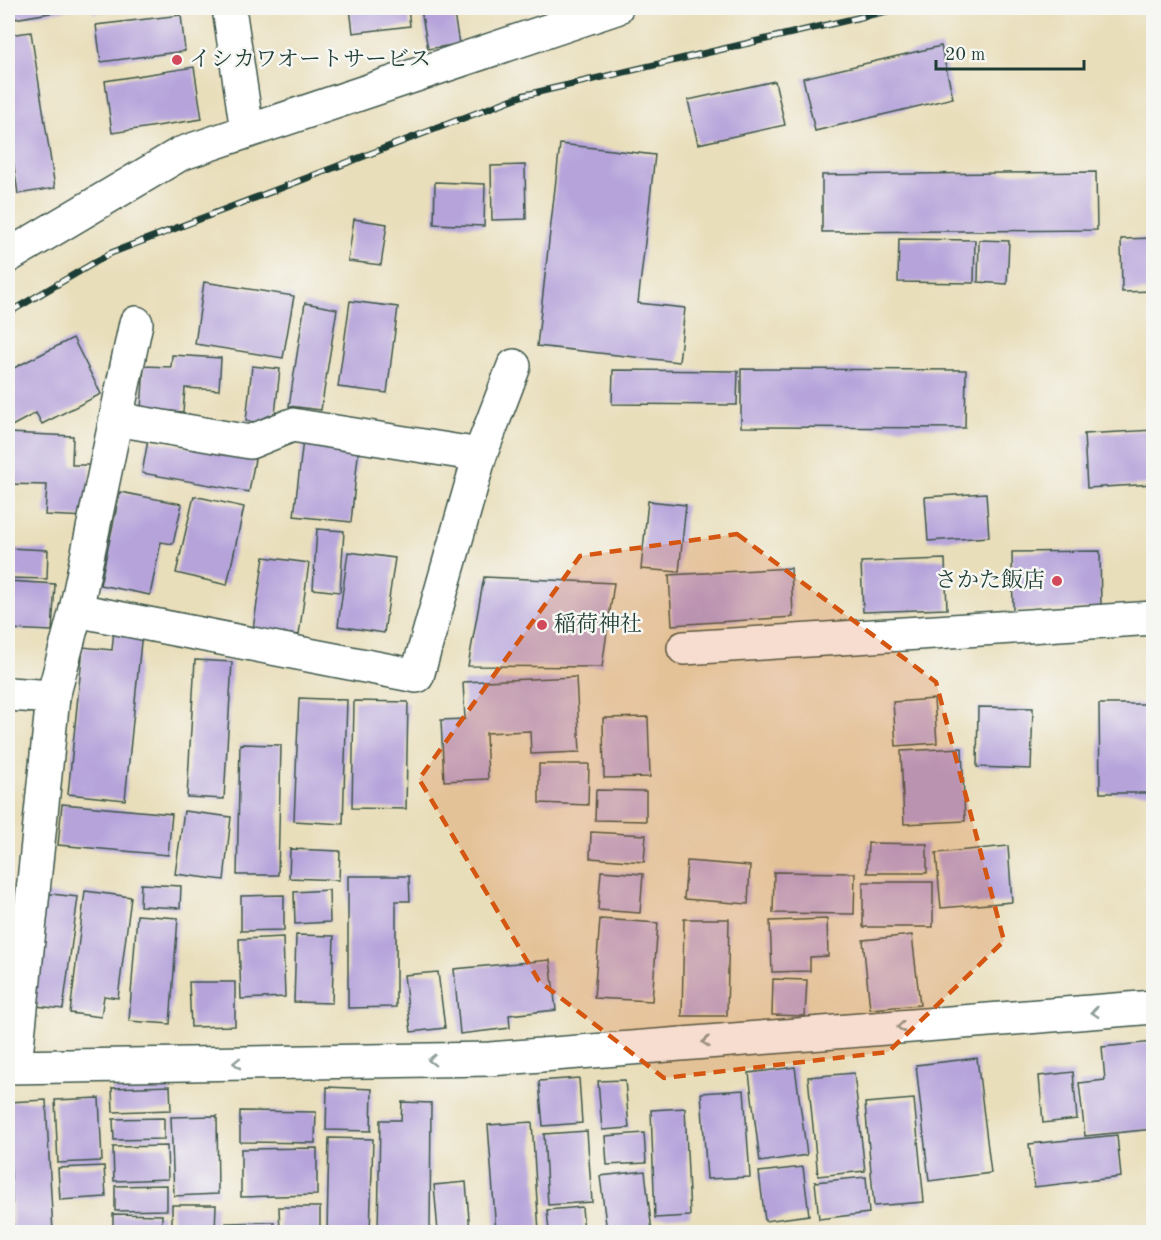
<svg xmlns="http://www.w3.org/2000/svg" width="1161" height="1240" font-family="'Old Standard TT','Noto Serif JP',serif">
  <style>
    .building { fill: #b5a3da }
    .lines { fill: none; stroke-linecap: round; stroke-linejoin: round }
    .minor-casing { stroke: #3d5548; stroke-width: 36 }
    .minor { stroke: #fff; stroke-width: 33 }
    .rail-casing { stroke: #1f3d34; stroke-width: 7 }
    .rail { stroke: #f6f6f2; stroke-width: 4.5; stroke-dasharray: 14; stroke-linecap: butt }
    .oneway { stroke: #8f9e9a }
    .marked { fill: #d45610; fill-opacity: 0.2; stroke: #d45610; stroke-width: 4.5; stroke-dasharray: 12 8; stroke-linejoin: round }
    .poi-dot { fill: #d1495b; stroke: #f6f6f2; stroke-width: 2 }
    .labels { text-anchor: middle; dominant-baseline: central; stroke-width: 5; stroke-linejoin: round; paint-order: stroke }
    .poi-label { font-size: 22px; fill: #1f3d34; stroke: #f6f6f2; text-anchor: start }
  </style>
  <rect width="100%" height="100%" fill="#f6f6f2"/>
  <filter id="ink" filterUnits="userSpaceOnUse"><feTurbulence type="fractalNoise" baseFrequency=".0167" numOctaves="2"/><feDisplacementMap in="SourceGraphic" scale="12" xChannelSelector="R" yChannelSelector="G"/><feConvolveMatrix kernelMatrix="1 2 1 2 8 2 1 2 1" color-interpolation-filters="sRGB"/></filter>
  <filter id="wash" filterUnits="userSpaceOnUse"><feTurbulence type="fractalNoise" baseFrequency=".008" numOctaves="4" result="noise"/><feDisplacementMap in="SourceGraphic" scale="24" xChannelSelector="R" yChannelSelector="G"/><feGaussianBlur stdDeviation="1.35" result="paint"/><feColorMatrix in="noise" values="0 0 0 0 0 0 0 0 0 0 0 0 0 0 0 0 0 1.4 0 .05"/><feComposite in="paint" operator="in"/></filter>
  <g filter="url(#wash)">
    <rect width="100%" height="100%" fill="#e9deba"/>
    <g id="blocks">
      <g class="building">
        <polygon points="8,8 73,8 73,9 8,20"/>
        <polygon points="92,8 116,8 116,9 93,13"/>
        <polygon points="350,8 408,8 410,26 353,33"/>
        <polygon points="434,8 453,8 459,44 428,49 421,10"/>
        <polygon points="181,15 185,51 101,62 96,25"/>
        <polygon points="31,32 55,188 18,194 8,125 8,35"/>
        <polygon points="941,46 953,98 815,131 803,78"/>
        <polygon points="194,67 202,119 112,133 105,81"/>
        <polygon points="775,81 785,125 698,144 688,100"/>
        <polygon points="560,144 655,155 638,303 685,308 679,362 537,346"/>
        <polygon points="525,165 526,219 492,220 491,166"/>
        <polygon points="1096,172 1097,230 822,232 822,175"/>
        <polygon points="435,182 485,184 484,226 434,224"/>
        <polygon points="354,219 387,224 381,265 348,261"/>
        <polygon points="1154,238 1154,291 1122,292 1121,239"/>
        <polygon points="899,239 975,240 974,283 898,282"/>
        <polygon points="979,240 1009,241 1007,284 978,282"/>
        <polygon points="204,282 294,296 283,358 195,344"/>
        <polygon points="350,301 398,307 387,393 338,387"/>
        <polygon points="305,303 337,309 321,410 289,406"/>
        <polygon points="73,338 101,394 42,424 36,413 8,428 8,371"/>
        <polygon points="172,355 221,358 219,390 185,388 183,412 141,409 144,366 171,367"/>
        <polygon points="252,366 280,369 274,424 246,421"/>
        <polygon points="741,369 966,370 965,428 741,427"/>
        <polygon points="613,370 738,371 737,405 612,404"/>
        <polygon points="1154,430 1154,484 1087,488 1084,434"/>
        <polygon points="8,433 73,436 72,465 90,465 88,517 45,515 47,485 8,484"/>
        <polygon points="148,440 255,459 249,492 142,473"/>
        <polygon points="303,440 359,446 351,522 294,516"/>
        <polygon points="120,492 182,504 173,544 161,542 150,595 100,585"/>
        <polygon points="986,493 989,537 928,541 925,497"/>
        <polygon points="194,496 244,507 227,585 176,573"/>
        <polygon points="648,501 686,505 679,572 641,569"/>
        <polygon points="317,529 344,531 340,592 313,589"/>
        <polygon points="8,548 48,550 47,579 8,578"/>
        <polygon points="1100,551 1101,609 1013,610 1012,552"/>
        <polygon points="348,552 395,558 384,633 338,626"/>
        <polygon points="264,557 309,563 299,635 253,629"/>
        <polygon points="945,559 947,609 863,612 861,562"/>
        <polygon points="791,568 793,617 672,625 669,575"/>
        <polygon points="484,577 614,583 602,667 468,666"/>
        <polygon points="8,581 55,584 52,631 8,629"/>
        <polygon points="114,629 142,632 125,800 68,794 83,647 112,650"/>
        <polygon points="195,660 232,662 224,799 187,797"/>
        <polygon points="576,677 580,752 531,754 530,731 486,733 488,779 444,781 441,720 465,719 463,682"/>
        <polygon points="299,698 347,700 343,824 294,821"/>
        <polygon points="934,699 937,743 896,746 893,702"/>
        <polygon points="354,701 408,702 406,809 352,808"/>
        <polygon points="1099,704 1154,704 1154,793 1100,793"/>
        <polygon points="978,707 1033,708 1031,769 977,767"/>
        <polygon points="648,717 650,777 604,778 603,718"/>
        <polygon points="240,744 281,745 278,875 237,875"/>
        <polygon points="962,748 965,821 904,824 901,751"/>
        <polygon points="539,764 589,764 588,805 539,803"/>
        <polygon points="596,790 646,791 646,821 595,820"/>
        <polygon points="62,804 172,814 168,855 58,845"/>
        <polygon points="184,811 231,817 224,880 175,874"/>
        <polygon points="591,832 646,835 644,862 590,858"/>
        <polygon points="868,843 927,844 927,873 867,873"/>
        <polygon points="1008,846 1012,902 941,908 936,853"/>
        <polygon points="290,849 340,851 339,880 289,878"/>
        <polygon points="687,861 750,866 748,904 684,899"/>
        <polygon points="601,871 643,874 640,913 598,910"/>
        <polygon points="774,872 855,873 854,914 773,913"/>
        <polygon points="348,876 409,876 410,901 396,901 396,1007 348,1008"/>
        <rect x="863" y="882" width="70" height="45"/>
        <polygon points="141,884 181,886 180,908 140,906"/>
        <polygon points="329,890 330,922 295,924 294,892"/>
        <polygon points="85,891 131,897 118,998 104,996 101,1017 70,1013"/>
        <polygon points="8,893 14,893 12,933 8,933"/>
        <polygon points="42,893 78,897 63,1009 27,1005"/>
        <polygon points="284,895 284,930 241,931 241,896"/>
        <polygon points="137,915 178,918 170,1024 129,1021"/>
        <polygon points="600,919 658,923 652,1001 594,998"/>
        <polygon points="684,919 729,919 727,1016 682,1016"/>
        <polygon points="827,919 828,956 810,957 810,971 772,972 770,921"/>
        <polygon points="296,935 334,936 332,1003 294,1002"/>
        <polygon points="912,935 920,1005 870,1009 863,940"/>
        <polygon points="283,937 285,997 241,999 239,939"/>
        <polygon points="550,960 556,1010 509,1015 510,1028 460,1034 454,969"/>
        <polygon points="438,972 445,1028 411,1032 404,975"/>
        <polygon points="773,979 807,980 805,1016 772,1015"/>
        <polygon points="189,982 235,982 235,1026 191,1027"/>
        <polygon points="1154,1042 1154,1129 1085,1136 1079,1083 1105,1080 1102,1047"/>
        <polygon points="977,1058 991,1173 929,1181 916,1065"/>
        <polygon points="795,1067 807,1155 760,1162 749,1073"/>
        <polygon points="1073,1072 1077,1119 1043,1123 1039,1076"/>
        <polygon points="854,1073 865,1171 818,1176 808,1077"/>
        <polygon points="579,1078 582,1123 543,1126 539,1081"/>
        <polygon points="625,1080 629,1128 602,1130 598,1081"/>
        <polygon points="170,1086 171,1110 113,1112 112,1088"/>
        <polygon points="327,1087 372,1089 371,1131 326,1130"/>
        <polygon points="744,1090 750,1177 707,1179 701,1093"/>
        <polygon points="99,1098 102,1161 58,1163 55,1100"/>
        <polygon points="914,1099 924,1202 874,1206 865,1103"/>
        <polygon points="46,1100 53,1232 13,1232 8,1102"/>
        <polygon points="402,1102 431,1103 430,1232 378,1232 380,1120 401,1120"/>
        <polygon points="685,1108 690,1216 655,1218 651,1110"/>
        <polygon points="240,1111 316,1112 315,1143 240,1142"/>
        <polygon points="217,1116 218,1194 174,1196 171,1117"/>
        <polygon points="164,1118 164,1139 114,1140 113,1119"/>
        <polygon points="532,1122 539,1232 496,1232 488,1125"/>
        <polygon points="587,1131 592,1202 548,1205 544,1134"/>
        <polygon points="644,1133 646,1163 607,1165 605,1136"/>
        <polygon points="1117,1135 1121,1177 1034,1187 1029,1144"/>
        <polygon points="329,1138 373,1139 370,1232 327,1232"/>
        <polygon points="167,1146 168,1179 114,1181 113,1147"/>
        <polygon points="317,1148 317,1195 241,1197 241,1149"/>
        <polygon points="104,1166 106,1197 60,1200 58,1168"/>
        <polygon points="803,1167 809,1215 765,1221 759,1172"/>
        <polygon points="645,1171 652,1232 607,1232 600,1176"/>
        <polygon points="866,1177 869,1213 819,1219 815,1182"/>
        <polygon points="466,1182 470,1232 438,1232 434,1185"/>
        <polygon points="167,1185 167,1210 115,1211 115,1186"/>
        <polygon points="172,1205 216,1205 215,1232 172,1232"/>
        <polygon points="279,1207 320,1207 320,1232 280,1232"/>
        <polygon points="582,1207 584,1232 549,1232 547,1210"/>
        <polygon points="113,1214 162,1215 162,1232 113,1232"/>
        <polygon points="274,1222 274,1232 226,1232 226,1223"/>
      </g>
    </g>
  </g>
  <g filter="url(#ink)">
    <use href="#blocks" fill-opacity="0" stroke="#3d5548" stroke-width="1.5"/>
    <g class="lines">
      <defs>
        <g id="minor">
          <polyline points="229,8 247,131"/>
          <polyline points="8,256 180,154 616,8"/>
          <polyline points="116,419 250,442 292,425 480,455"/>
          <polyline points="76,610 417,676 480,455 514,366"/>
          <polyline points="684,648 1154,618"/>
          <polyline points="8,694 53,697"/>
          <polyline points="15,1066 53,697 76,610 136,323"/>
          <polyline points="8,1067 490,1059 1154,1007"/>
        </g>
      </defs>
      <use href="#minor" class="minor-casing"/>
      <use href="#minor" class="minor"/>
      <defs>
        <polyline id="rail" points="8,313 111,253 521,96 900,8"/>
      </defs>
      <use href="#rail" class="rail-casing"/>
      <use href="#rail" class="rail"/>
    </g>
    <defs><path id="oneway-chevron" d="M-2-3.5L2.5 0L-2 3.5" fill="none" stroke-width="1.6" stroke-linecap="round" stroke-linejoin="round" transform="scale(1.5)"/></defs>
    <g class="oneway">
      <use href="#oneway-chevron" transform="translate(1095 1012) rotate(175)"/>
      <use href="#oneway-chevron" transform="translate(901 1027) rotate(175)"/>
      <use href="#oneway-chevron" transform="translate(706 1042) rotate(175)"/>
      <use href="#oneway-chevron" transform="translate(432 1060) rotate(179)"/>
      <use href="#oneway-chevron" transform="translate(237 1063) rotate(179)"/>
    </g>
  </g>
  <path class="marked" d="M737 534 936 682 1004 941 888 1052 664 1078 539 981 419 779 580 556Z"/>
  <g class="poi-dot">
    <circle cx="177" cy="60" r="6"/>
    <circle cx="1057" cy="581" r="6"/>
    <circle cx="542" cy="625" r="6"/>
  </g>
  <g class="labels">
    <g class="poi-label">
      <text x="189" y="60">イシカワオートサービス</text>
      <text x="1045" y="581" text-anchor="end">さかた飯店</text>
      <text x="554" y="625">稲荷神社</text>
    </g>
  </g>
  <rect width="1161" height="1240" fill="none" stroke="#f6f6f2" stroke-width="30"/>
  <path d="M936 60v9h148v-9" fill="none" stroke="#1f3d34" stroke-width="3"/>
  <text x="945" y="60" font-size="18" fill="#1f3d34" stroke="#f6f6f2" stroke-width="4.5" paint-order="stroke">20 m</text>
</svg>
